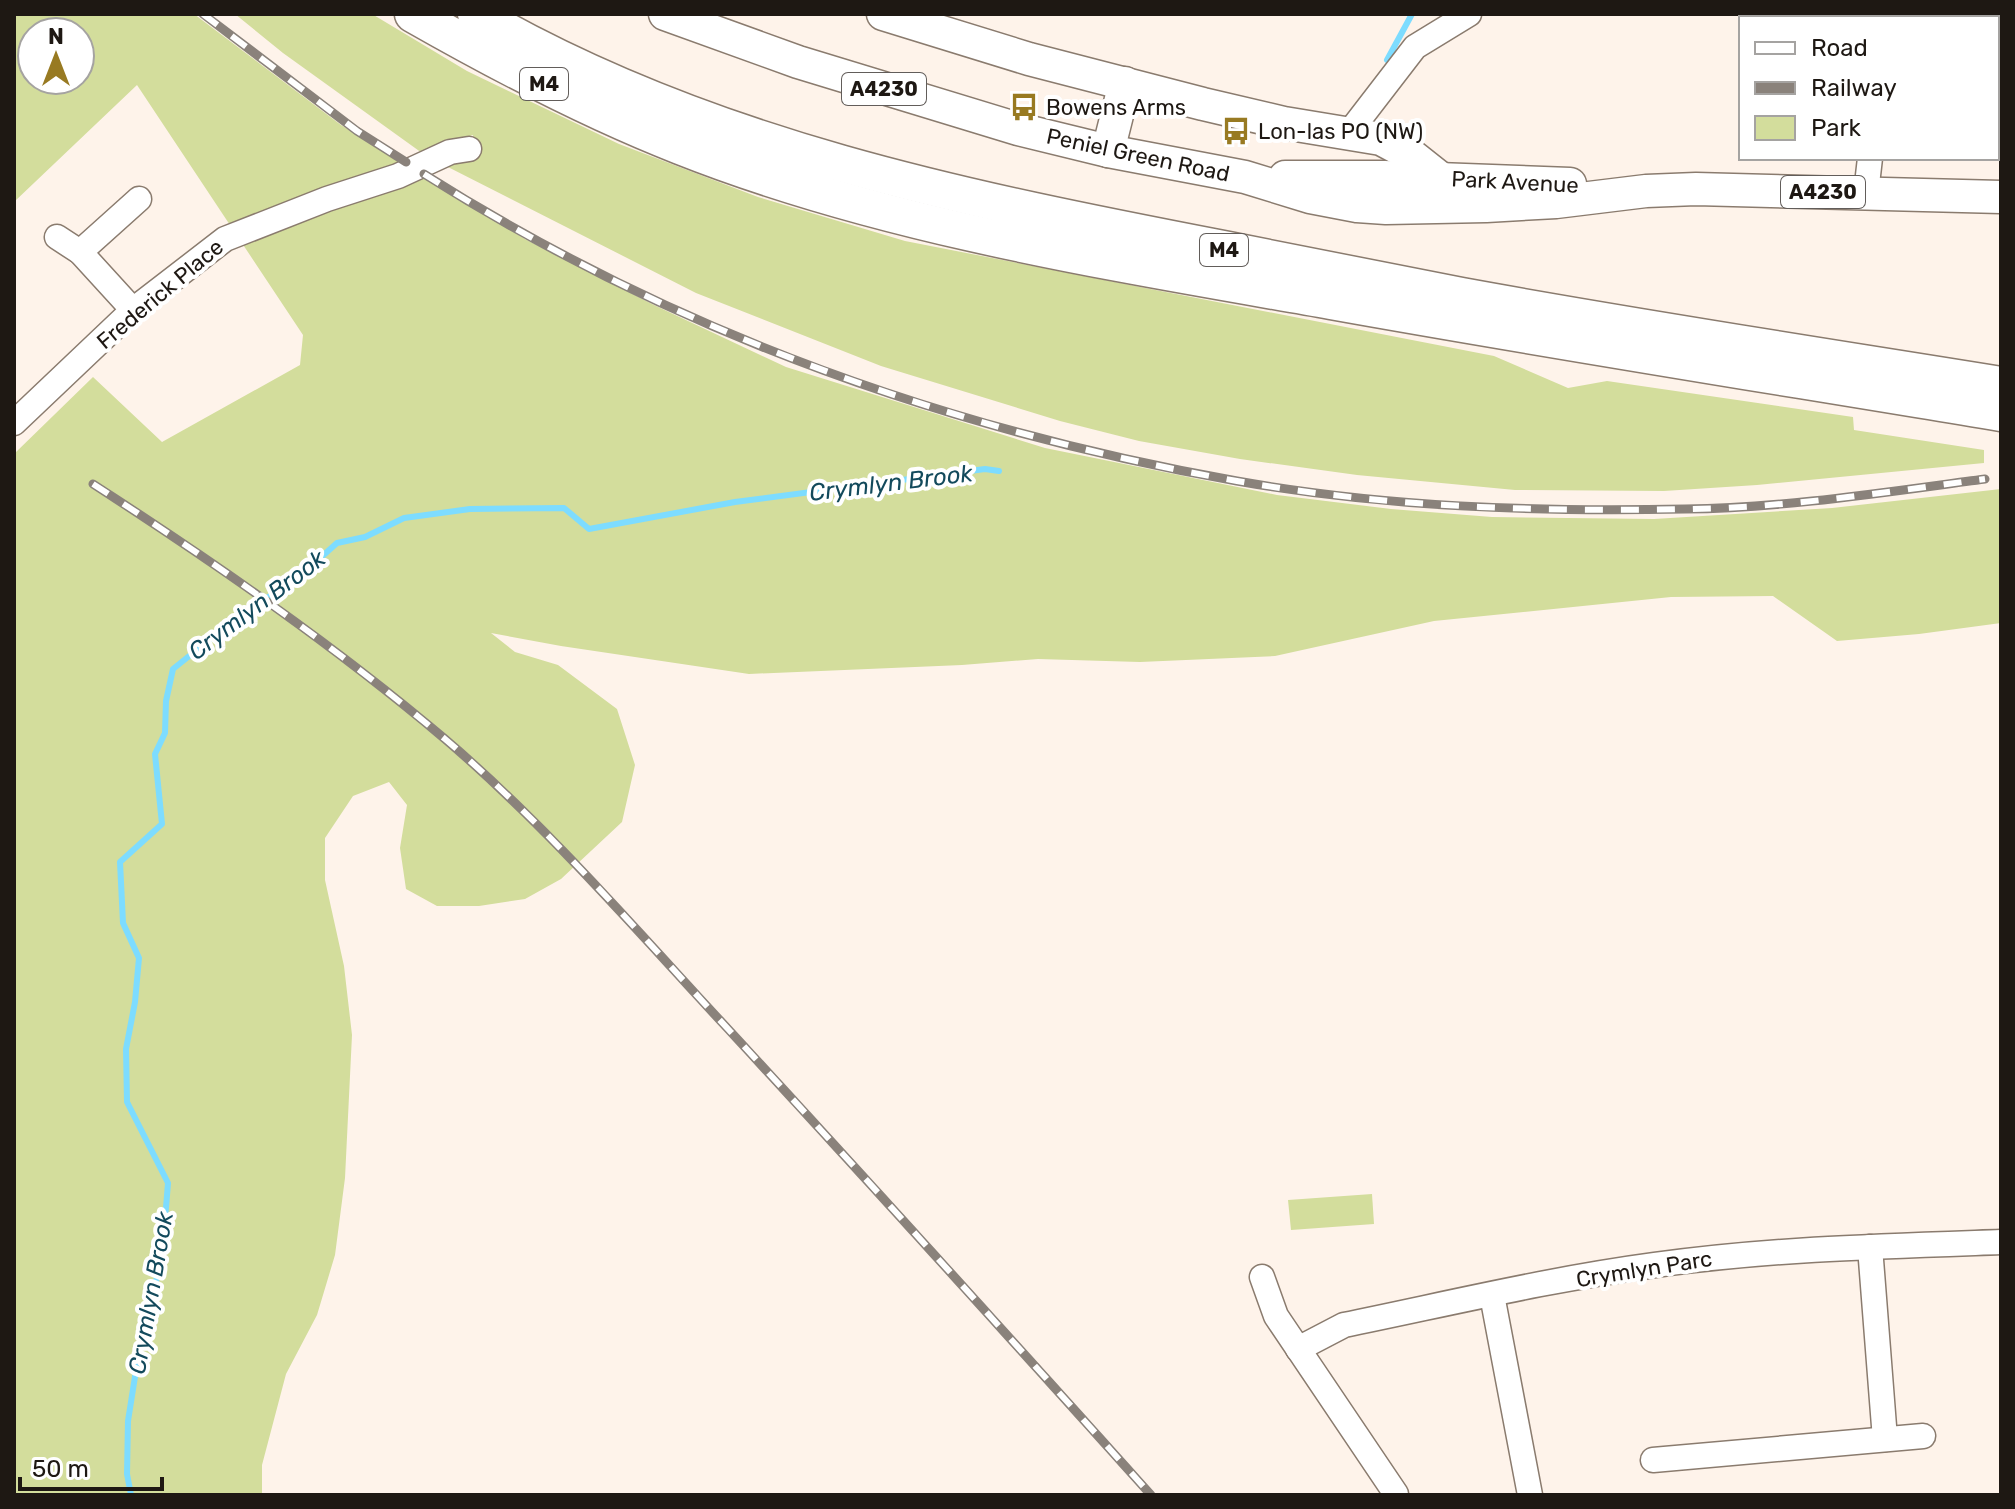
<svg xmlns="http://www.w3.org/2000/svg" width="2015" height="1509" font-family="Rubik,sans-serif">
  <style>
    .green { fill: #d3dd9c; fill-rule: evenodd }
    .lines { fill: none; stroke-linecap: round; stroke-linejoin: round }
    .stream { stroke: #7ddcff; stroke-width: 6 }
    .minor-casing { stroke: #8a7b6e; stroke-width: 27 }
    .major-casing { stroke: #8a7b6e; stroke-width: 35 }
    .highway-casing { stroke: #8a7b6e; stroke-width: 39 }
    .minor { stroke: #fff; stroke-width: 24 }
    .major { stroke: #fff; stroke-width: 32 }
    .highway { stroke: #fff; stroke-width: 36 }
    .rail-casing { stroke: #8a827b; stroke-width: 9 }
    .rail { stroke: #fff; stroke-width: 6; stroke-dasharray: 18; stroke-linecap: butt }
    .labels { text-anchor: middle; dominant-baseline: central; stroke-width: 8; stroke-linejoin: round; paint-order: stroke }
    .shield { fill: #fff; stroke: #625d5a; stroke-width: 2 }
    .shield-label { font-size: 20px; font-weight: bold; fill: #1e1813 }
    .poi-label { font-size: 22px; fill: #1e1813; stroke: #fff; text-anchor: start }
    .street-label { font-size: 22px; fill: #1e1813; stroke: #fff }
    .water-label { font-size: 24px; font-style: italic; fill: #134a5c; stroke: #fff }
  </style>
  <rect width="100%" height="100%" fill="#fef3ea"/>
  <g class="green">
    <path d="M14 14H194L341 125 525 239 654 305 786 367 1045 448 1277 495 1391 509 1492 517 1654 519 1832 508 2001 489V623L1919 634 1837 641 1773 596 1671 597 1434 621 1275 656 1140 662 1038 659 962 665 749 674 561 646 491 633 515 652 558 665 617 709 635 765 622 822 561 879 525 899 479 906H437L406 889 400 848 407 805 389 782 353 796 325 838V880L344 966 352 1035 345 1178 335 1255 317 1315 286 1374 262 1465V1495H14V454L93 377 162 442 300 365 303 335 137 85 14 202ZM32 32H80V80H32Z"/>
    <polygon points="235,14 372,14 467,71 619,144 758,197 905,241 1494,356 1568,388 1607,381 1853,417 1854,430 1984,450 1984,463 1757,485 1664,491 1515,490 1357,475 1240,459 1139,441 1060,421 881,366 696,293 444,165 477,156 473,135 422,153 283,53"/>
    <polygon points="1372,1194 1374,1224 1291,1230 1288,1200"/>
  </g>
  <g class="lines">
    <g class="stream">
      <polyline points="1387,60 1412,14"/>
      <polyline points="131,1495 127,1474 128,1421 140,1345 162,1257 168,1183 127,1102 126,1049 135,1002 139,958 123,923 120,862 162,824 155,754 165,733 166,701 173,669 234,620 300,576 337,543 365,537 404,518 470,509 564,508 589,529 735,502 985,469 999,471"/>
    </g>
    <defs>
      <g id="minor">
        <polyline points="1891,18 1893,14"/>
        <polyline points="1348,134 1415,47 1469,14"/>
        <polyline points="1866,193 1870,158"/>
        <polyline points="57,237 80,252 133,310"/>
        <polyline points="80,252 139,199"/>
        <polyline points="14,423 133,310 225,239 327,199 398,176 450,152 469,149"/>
        <polyline points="1870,1247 1885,1439"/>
        <polyline points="1262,1277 1276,1316 1396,1494"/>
        <polyline points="1492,1295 1530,1495"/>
        <path d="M1298 1349 1344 1325C1447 1304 1550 1279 1655 1265 1769 1249 1886 1246 2001 1242"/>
        <polyline points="1653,1460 1923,1436"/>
      </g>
      <g id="major">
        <polyline points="665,14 798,62 1018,129 1108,151 1245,177 1310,197 1357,206 1386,208 1486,206 1556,202 1646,191 1696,189 2001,197"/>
        <polyline points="883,14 1029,59 1203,104 1284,123 1381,139 1411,155 1440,178"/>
        <polyline points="1108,151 1125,83"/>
        <polyline points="1285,177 1384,177 1570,184"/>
      </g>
      <g id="highway">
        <path d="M413 14C499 63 588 110 680 146 884 227 1116 263 1331 301 1554 341 1778 376 2001 413"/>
        <path d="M476 14C707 148 969 200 1228 250 1306 266 1384 281 1461 296 1641 329 1821 356 2001 385"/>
      </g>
    </defs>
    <use href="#minor" class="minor-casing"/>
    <use href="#major" class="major-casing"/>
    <use href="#highway" class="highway-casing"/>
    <use href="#minor" class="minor"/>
    <use href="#major" class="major"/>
    <use href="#highway" class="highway"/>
    <defs>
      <g id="rail">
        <polyline points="203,14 357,131 406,162"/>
        <path d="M424 174C672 331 949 430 1237 481 1384 507 1536 512 1685 509 1785 508 1886 492 1985 479"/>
        <path d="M93 484C215 563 334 645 445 739 548 827 637 931 729 1030 871 1184 1011 1339 1151 1495"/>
      </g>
    </defs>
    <use href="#rail" class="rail-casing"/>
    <use href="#rail" class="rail"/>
  </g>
  <defs>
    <symbol id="bus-bare" viewBox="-9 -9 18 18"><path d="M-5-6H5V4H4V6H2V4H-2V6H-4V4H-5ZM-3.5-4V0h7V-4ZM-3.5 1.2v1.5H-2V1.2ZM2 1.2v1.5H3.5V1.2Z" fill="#987a22" stroke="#fff" stroke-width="2.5" paint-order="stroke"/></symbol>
  </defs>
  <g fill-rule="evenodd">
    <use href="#bus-bare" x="1004" y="87" width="40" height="40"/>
    <use href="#bus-bare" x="1216" y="111" width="40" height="40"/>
  </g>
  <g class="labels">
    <g class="shield">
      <rect x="520" y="68" width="48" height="32" rx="6"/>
      <rect x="842" y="73" width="84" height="32" rx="6"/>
      <rect x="1781" y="176" width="84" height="32" rx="6"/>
      <rect x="1200" y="234" width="48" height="32" rx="6"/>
    </g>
    <g class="shield-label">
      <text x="544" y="84">M4</text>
      <text x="884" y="89">A4230</text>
      <text x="1823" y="192">A4230</text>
      <text x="1224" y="250">M4</text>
    </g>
    <g class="poi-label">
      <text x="1046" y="107">Bowens Arms</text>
      <text x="1258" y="131">Lon-las PO (NW)</text>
    </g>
    <g class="street-label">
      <text transform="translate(1138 155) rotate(12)">Peniel Green Road</text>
      <text transform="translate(1515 182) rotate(3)">Park Avenue</text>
      <text transform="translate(160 294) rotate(-40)">Frederick Place</text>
      <text transform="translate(1644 1269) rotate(-9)">Crymlyn Parc</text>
    </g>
    <g class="water-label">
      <text transform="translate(891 483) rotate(-7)">Crymlyn Brook</text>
      <text transform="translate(257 605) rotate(-37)">Crymlyn Brook</text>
      <text transform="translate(151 1293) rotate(-80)">Crymlyn Brook</text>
    </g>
  </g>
  <rect width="2015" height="1509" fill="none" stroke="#1e1813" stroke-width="32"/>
  <rect x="1739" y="16" width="260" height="144" fill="#ffffff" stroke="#a5a3a1" stroke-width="2"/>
  <rect x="1755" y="42" width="40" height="12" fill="#ffffff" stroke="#a5a3a1" stroke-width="2"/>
  <text x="1811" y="56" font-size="24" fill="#1e1813">Road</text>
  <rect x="1755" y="82" width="40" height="12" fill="#8a827b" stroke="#a5a3a1" stroke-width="2"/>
  <text x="1811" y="96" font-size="24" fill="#1e1813">Railway</text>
  <rect x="1755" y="116" width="40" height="24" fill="#d3dd9c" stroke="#a5a3a1" stroke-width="2"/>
  <text x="1811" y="136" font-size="24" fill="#1e1813">Park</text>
  <g transform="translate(56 56)"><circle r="38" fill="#ffffff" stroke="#a5a3a1" stroke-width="2"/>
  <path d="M0-6L14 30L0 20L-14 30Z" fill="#987a22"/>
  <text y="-12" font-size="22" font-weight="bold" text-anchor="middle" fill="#1e1813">N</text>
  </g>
  <path d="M20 1477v12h142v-12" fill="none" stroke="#1e1813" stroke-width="4"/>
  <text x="32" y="1477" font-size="24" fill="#1e1813" stroke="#ffffff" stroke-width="6" paint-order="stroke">50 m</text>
</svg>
